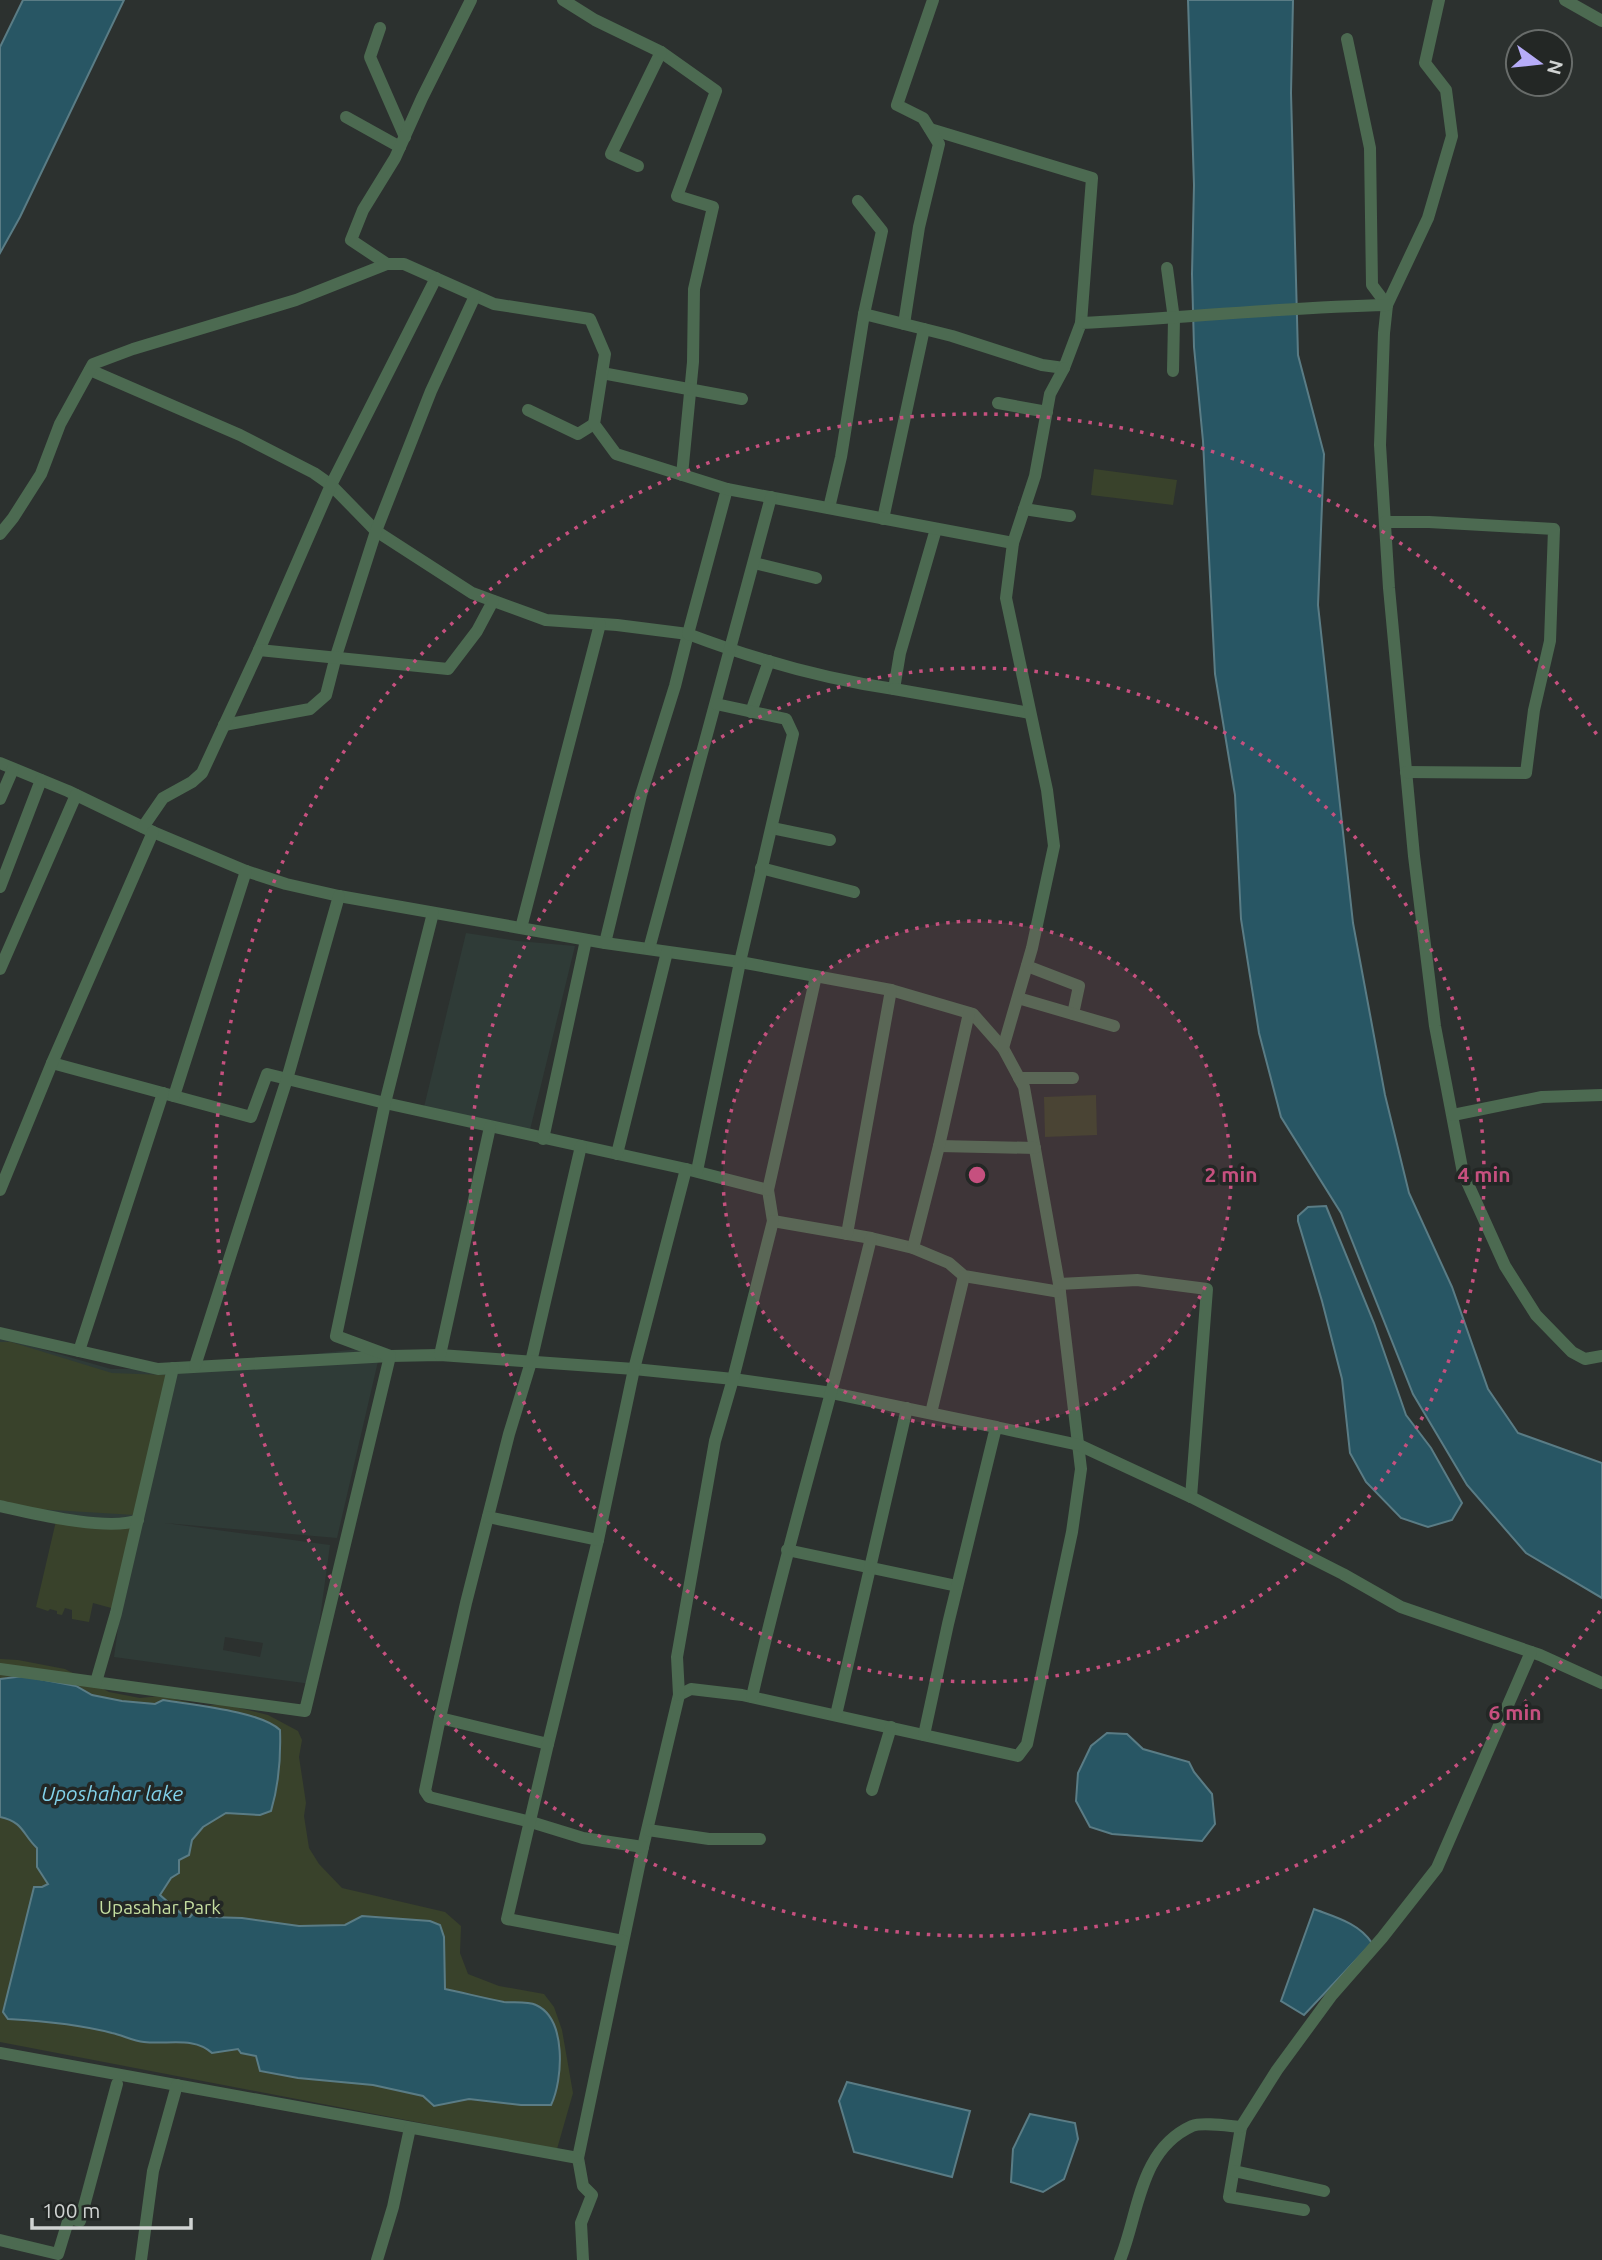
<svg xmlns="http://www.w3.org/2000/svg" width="1602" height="2260" font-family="Ubuntu,sans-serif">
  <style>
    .built { fill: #2f3b37; fill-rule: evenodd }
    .green { fill: #39422b }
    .water { fill: #285664; stroke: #5a7c85; stroke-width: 2 }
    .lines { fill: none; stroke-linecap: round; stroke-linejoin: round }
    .minor { stroke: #4c6a51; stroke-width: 12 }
    .ring { fill: none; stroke: #c6507f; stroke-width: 3.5; stroke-dasharray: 3.5 7 }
    .labels { text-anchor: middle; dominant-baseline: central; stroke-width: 7; stroke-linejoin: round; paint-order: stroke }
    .park-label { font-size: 19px; fill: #c5dea1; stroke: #232725 }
    .water-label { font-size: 21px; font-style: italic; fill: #82d2ea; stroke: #232725 }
    .centre { fill: #c6507f; stroke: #232725; stroke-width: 3.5 }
    .ring-label { font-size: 21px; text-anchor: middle; font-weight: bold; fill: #c6507f; stroke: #232725; stroke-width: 7; stroke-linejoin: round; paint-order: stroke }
  </style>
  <rect width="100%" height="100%" fill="#2c312f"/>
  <g class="built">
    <polygon points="466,933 518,941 575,946 530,1130 424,1107"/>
    <path d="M0 1339H6L111 1369H177L368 1348 379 1357 337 1538 165 1523 330 1545 311 1684 114 1657 133 1520 57 1516 0 1506ZM225 1637 263 1643 260 1657 223 1650Z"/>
  </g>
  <g class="green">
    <polygon points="1094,469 1177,480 1173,505 1091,495"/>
    <polygon points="1096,1095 1097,1135 1045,1137 1044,1097"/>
    <polygon points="0,1342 11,1342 112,1373 166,1375 135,1515 35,1509 0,1501"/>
    <polygon points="56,1521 131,1528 115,1609 93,1603 89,1622 72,1619 72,1610 65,1608 62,1615 57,1614 57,1611 50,1609 48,1611 36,1607"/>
    <polygon points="0,1659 18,1660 65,1669 109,1692 140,1698 162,1696 204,1706 223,1704 268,1715 298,1731 302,1740 299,1757 306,1803 304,1816 309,1848 319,1864 342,1888 445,1912 461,1926 460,1953 468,1974 499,1986 544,1994 554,2007 562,2030 573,2093 557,2149 0,2042"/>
  </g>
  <g class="water">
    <polygon points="23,0 124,0 20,217 0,253 0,47"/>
    <polygon points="1188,0 1293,0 1291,93 1298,355 1324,454 1318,605 1353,923 1385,1095 1409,1193 1452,1287 1488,1389 1518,1433 1602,1463 1602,1598 1526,1553 1467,1485 1413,1394 1341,1213 1281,1117 1259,1033 1241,919 1235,795 1215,674 1203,441 1194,347 1192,274 1194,185"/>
    <polygon points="1326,1206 1374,1323 1406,1415 1431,1448 1462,1503 1452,1520 1428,1527 1401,1518 1366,1482 1350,1453 1342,1379 1322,1301 1298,1221 1298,1216 1308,1207"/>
    <path d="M24 1676 76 1686 92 1695 122 1701 155 1704 163 1700C192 1705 260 1711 280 1730 281 1758 279 1784 271 1811L260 1815 226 1813 203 1827 192 1840 189 1855 179 1860V1873L171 1878 160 1895 184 1916 190 1917 195 1911 201 1910 209 1917 242 1918 299 1926 345 1925 362 1916 430 1921 440 1925 444 1937 445 1989C464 1993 484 1998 504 2002 513 2003 528 2001 536 2005 567 2019 563 2080 551 2105H521L469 2099 434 2106 423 2096 373 2085 298 2078 260 2071 256 2056 241 2053 238 2049 212 2053C194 2036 167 2045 144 2042 133 2041 122 2035 112 2033 78 2024 43 2021 8 2019L3 2012 34 1887H42L48 1884 37 1867V1848C22 1834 24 1822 0 1817V1679Z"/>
    <polygon points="1107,1733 1127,1734 1143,1749 1189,1762 1194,1772 1212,1794 1215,1824 1202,1841 1112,1834 1090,1827 1076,1801 1078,1773 1091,1746"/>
    <path d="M1314 1909C1335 1917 1359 1923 1372 1943L1304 2015 1281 2001Z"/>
    <polygon points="847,2082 970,2111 952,2177 854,2152 839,2101"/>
    <polygon points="1030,2114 1075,2123 1078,2139 1064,2179 1043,2192 1011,2182 1013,2149"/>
  </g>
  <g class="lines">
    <g class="minor">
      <polyline points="563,0 595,20 661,52 716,91 677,196 713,207 694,289 693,362 682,475"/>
      <polyline points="1439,0 1425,63 1446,90 1452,136 1428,218 1387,305 1384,333 1380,445 1389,588 1414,856 1435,1026 1463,1173 1505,1266 1536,1315 1572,1352 1585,1359 1602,1356"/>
      <polyline points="1565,0 1602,21"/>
      <polyline points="380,28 370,57 405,137"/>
      <polyline points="1347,39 1370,148 1372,285 1387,305"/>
      <polyline points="346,117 400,147"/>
      <polyline points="930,129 1092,178 1081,323"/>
      <polyline points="638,166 611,154 661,52"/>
      <polyline points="858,201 882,231 864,314"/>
      <polyline points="387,264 351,240 363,210 395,158 422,98 471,0"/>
      <polyline points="1167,268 1174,319 1173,371"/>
      <polyline points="904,324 919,227 939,144 923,118 897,105 933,0"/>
      <polyline points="90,370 240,435 314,473 331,485 376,531 472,593 546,620 617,625 688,634 675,686 641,795 605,943"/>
      <polyline points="602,373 742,399"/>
      <polyline points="998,403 1047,412"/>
      <polyline points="528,410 578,434 594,424"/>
      <path d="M727 489 688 634C754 659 824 679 894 689L900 653 936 529"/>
      <path d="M829 508 841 457 864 314 952 336 1042 365 1064 368 1081 323C1184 318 1285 307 1387 305"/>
      <polyline points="1024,509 1070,516"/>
      <polyline points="883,519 924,329"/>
      <polyline points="1385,522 1429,522 1554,529 1550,641 1534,710 1526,773 1406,772"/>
      <polyline points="0,534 13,518 41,474 60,424 93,364 133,349 296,300 387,264 404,264 494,304 590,319 605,354 594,424 616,454 727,489 1013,543"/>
      <polyline points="754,563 816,578"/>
      <polyline points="259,650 331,485 436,278"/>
      <polyline points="894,689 1030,713"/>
      <polyline points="751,712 769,661"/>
      <polyline points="224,725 310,709 326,695 336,656 376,531 431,391 475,296"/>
      <polyline points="0,763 68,791 153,832 246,871 286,884 339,896 605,943 740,962 891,990 973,1014 1003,1048 1024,1087 1059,1284 1081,1469 1072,1532 1027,1744 1018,1756 742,1695 691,1689 679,1695 643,1847 578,2158 583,2186 592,2195 581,2223 583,2260"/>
      <polyline points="0,799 13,769"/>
      <polyline points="143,827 163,798 192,782 202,773 259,650 448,669 477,631 493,601"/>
      <polyline points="772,828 830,840"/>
      <polyline points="761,868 854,892"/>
      <polyline points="0,887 41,780"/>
      <polyline points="521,928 600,624"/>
      <polyline points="649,949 771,497"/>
      <polyline points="1027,966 1079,986 1073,1014"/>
      <polyline points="0,969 76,795"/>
      <polyline points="1018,998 1114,1026"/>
      <polyline points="1003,1048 1032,948 1054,846 1047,790 1006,598 1013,543 1035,476 1050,394 1064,368"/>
      <polyline points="52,1063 251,1117 267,1074 385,1103 686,1169 768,1190 773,1221 871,1238 913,1248 949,1263 964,1276 1060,1292"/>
      <polyline points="1019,1078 1073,1078"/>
      <polyline points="174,1096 246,871"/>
      <polyline points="1453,1115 1542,1097 1602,1095"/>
      <polyline points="543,1139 586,940"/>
      <polyline points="581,1146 531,1362 509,1434 466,1603 440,1718 548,1744 598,1540"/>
      <polyline points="939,1146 1035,1148"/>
      <polyline points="617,1154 667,952"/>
      <polyline points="697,1171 740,962 793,734 786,719 716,704"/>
      <polyline points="0,1190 52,1063 153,832"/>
      <polyline points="768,1190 816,976"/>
      <polyline points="847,1234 891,990"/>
      <polyline points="913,1248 939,1146 969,1013"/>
      <polyline points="1059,1284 1137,1280 1207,1289 1191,1497"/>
      <polyline points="0,1333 158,1369 390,1356 440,1355 634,1369 733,1379 832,1393 996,1427"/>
      <polyline points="79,1351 163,1093"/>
      <polyline points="440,1355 490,1127"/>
      <polyline points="195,1366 287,1079 339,896"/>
      <polyline points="931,1413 964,1276"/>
      <path d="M0 1506C32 1513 109 1532 138 1520"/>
      <polyline points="488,1517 598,1540 634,1369 686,1169"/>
      <polyline points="787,1550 957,1586"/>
      <polyline points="0,1669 305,1711 390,1356 336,1336 385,1103 433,913"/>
      <polyline points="96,1682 116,1613 173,1368"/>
      <polyline points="679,1695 677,1657 715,1441 733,1379 773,1221"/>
      <path d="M752 1697C787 1542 834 1392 871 1238"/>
      <polyline points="836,1715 907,1408"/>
      <polyline points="440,1718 425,1791 429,1797 531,1822 583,1838 643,1847"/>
      <polyline points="924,1735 948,1624 996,1427 1079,1445 1191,1497 1343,1574 1401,1607 1540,1655 1602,1683"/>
      <polyline points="548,1744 507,1919 623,1941"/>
      <polyline points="872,1790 891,1727"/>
      <polyline points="648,1830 709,1839 760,1839"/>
      <polyline points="0,2053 578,2158"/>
      <polyline points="1241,2127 1229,2197 1304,2210"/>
      <polyline points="1234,2171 1324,2191"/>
      <polyline points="0,2240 58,2254 69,2218 80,2221 117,2084"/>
      <polyline points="141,2260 153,2171 177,2085"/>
      <polyline points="377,2260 393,2207 410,2128"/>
      <path d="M1120 2260C1139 2213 1139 2150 1192 2126 1202 2122 1229 2126 1241 2127L1277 2070 1332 1995 1382 1938 1437 1868 1531 1652"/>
    </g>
  </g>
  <circle cx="977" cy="1175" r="254" fill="#c6507f" fill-opacity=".12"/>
  <g class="ring">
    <circle cx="977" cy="1175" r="254"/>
    <circle cx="977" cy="1175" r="507"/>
    <path d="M1600 1611A761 761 0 1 1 1600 739"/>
  </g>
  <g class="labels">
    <g class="park-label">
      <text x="160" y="1907">Upasahar Park</text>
    </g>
    <g class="water-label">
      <text x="112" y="1793">Uposhahar lake</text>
    </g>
  </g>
  <circle cx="977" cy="1175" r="10" class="centre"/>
  <g class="ring-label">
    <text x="1231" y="1182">2 min</text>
    <text x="1484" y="1182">4 min</text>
    <text x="1515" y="1720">6 min</text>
  </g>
  <g transform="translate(1539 63) rotate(105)"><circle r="33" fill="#232725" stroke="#686c6a" stroke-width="2"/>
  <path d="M0-5L12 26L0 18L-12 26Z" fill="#b6acf8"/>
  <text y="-10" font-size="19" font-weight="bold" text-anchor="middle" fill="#d0d3d2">N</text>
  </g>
  <path d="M32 2218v10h159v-10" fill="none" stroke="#d0d3d2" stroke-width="3.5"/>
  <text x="42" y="2218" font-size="21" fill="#d0d3d2" stroke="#232725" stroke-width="5" paint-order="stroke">100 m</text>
</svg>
